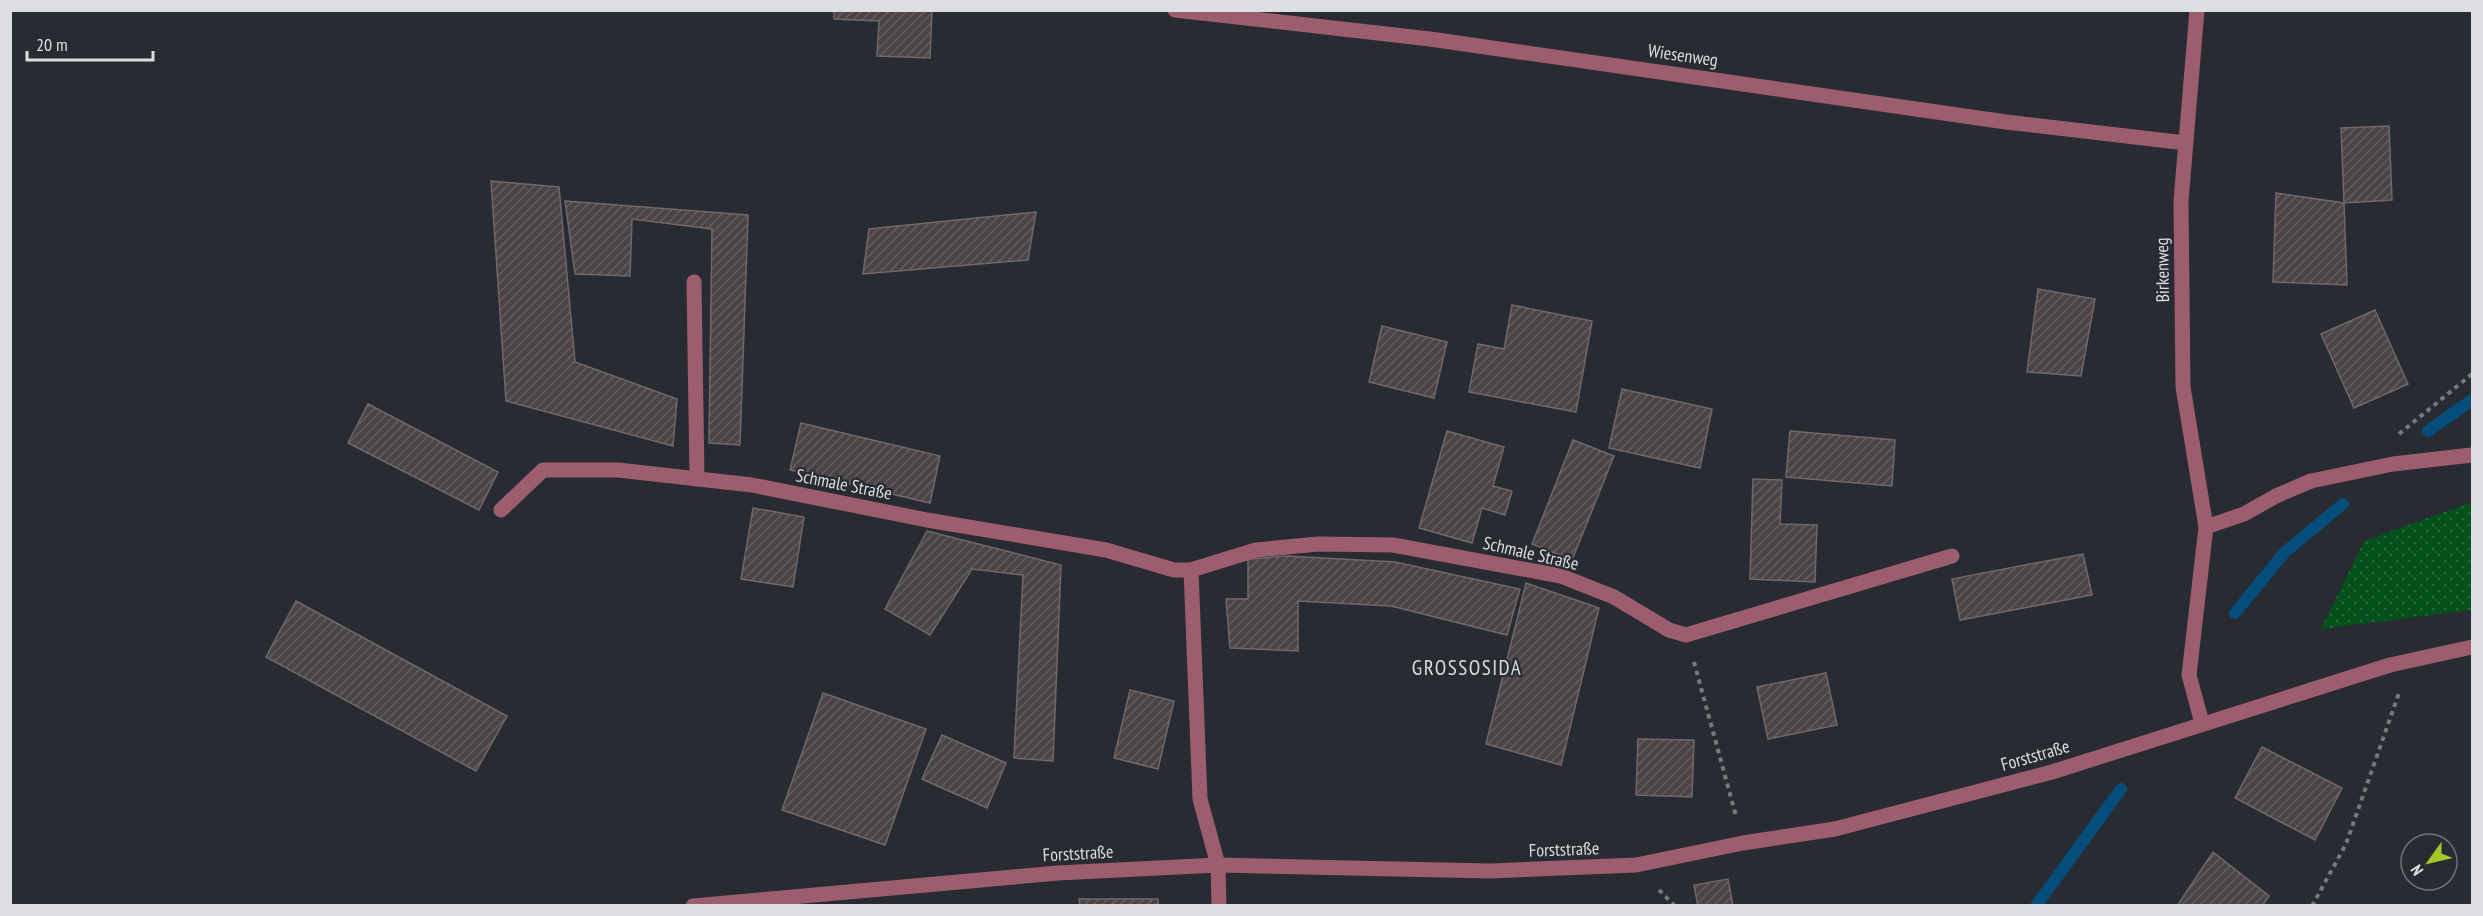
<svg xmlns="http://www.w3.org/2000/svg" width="2483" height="916" font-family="'PT Sans Narrow',sans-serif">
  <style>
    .park { fill: url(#park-dots) }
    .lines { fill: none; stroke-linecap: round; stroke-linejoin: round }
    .stream { stroke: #054d7b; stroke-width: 12 }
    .building { fill: url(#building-hatch); stroke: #71686b; stroke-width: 1.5 }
    .path { stroke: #77797e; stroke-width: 4; stroke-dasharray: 4.5 4.5; stroke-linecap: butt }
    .minor { stroke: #9c5e6e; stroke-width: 15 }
    .labels { text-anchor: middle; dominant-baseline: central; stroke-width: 4.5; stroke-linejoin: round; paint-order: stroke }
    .street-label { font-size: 18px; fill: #dcdee2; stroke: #282b31 }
    .quarter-label { font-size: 21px; letter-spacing: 1.5px; fill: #dcdee2; stroke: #282b31 }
  </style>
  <defs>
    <pattern id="park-dots" width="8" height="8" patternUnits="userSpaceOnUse" patternTransform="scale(1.5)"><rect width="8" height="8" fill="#04501a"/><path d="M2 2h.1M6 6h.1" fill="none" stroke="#28693b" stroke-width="1.8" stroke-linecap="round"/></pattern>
    <pattern id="building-hatch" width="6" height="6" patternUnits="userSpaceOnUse" patternTransform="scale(1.5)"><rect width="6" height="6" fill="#4b4346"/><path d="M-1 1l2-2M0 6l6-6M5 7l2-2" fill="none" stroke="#645e60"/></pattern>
  </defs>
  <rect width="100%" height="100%" fill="#282b31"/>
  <polygon class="park" points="2472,502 2472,610 2321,629 2364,541"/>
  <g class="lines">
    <g class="stream">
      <polyline points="2428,431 2472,400"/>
      <polyline points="2235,613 2285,552 2343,504"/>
      <polyline points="2036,906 2121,789"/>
    </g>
  </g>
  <g class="building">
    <polygon points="834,10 932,10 930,58 877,56 879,21 834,19"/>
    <polygon points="2389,126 2392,200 2344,203 2341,128"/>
    <polygon points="491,181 559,187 575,362 677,399 673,446 506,401"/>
    <polygon points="2276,193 2344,203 2347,285 2273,282"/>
    <polygon points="565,201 748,215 740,445 709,443 712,229 632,219 630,276 575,274"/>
    <polygon points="1036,212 1028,260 863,274 869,229"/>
    <polygon points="2038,289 2095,299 2081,376 2027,372"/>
    <polygon points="1512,305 1592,321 1576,412 1469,392 1478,344 1504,349"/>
    <polygon points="2375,310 2408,384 2354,408 2321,334"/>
    <polygon points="1382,326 1447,342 1434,398 1369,382"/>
    <polygon points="1622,389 1712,409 1700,468 1609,448"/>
    <polygon points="368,404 498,472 479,510 348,443"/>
    <polygon points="801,423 940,456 930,503 790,470"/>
    <polygon points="1447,431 1504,447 1493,486 1512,491 1505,515 1482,508 1472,543 1419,528"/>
    <polygon points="1790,431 1895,440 1892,486 1786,477"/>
    <polygon points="1573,440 1614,456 1572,560 1532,544"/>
    <polygon points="1753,479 1782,480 1780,524 1817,525 1815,582 1750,579"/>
    <polygon points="753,508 804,517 793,587 741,579"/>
    <polygon points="927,531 1061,565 1053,761 1014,758 1023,575 972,569 930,635 885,609"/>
    <polygon points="2083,554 2092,595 1960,620 1952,579"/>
    <polygon points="1287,556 1395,562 1520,589 1507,635 1391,606 1298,601 1298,651 1230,648 1226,599 1248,599 1248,559"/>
    <polygon points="1526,583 1599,608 1561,765 1486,744"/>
    <polygon points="296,601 507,716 476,771 266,657"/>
    <polygon points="1826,673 1837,725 1768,739 1757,687"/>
    <polygon points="1130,690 1174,701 1158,769 1114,758"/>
    <polygon points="823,693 926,729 885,845 782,810"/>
    <polygon points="942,735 1006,763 987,808 922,779"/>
    <polygon points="1638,739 1694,740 1692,797 1636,795"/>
    <polygon points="2262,747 2342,788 2315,840 2235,798"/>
    <polygon points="2213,852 2269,896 2262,906 2177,906"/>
    <polygon points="1728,879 1733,906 1698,906 1694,885"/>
    <polygon points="1079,899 1158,899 1158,906 1080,906"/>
  </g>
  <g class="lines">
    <g class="path">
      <polyline points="2399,434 2472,374"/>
      <polyline points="1694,662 1736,816"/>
      <polyline points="1659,890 1675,906"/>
      <polyline points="2312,906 2346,844 2399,693"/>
    </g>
    <g class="minor">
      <polyline points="1175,10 1430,39 2006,122 2186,143"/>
      <polyline points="2197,10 2181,201 2183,387 2206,527 2189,675 2202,723"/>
      <polyline points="694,282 697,479"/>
      <polyline points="501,510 543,470 618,470 752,485 927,520 1106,550 1174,570 1191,570 1256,550 1318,544 1393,545 1561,576 1614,597 1669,630 1686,635 1952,556"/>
      <polyline points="2206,527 2244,514 2276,496 2311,481 2393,464 2472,455"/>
      <polyline points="1191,570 1200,799 1218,865 1219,906"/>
      <polyline points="693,906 1058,873 1218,865 1490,871 1636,865 1743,843 1835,829 2052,772 2390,665 2472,647"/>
    </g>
  </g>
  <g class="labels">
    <g class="street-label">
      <text transform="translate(1683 55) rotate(8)">Wiesenweg</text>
      <text transform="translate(2162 270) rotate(-91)">Birkenweg</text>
      <text transform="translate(844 484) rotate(11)">Schmale Straße</text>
      <text transform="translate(1531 553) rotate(13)">Schmale Straße</text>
      <text transform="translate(2035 755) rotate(-16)">Forststraße</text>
      <text transform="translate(1564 849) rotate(-2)">Forststraße</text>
      <text transform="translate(1078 853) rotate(-3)">Forststraße</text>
    </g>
    <g class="quarter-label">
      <text x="1467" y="667">GROSSOSIDA</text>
    </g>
  </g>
  <rect width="2483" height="916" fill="none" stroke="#dcdee2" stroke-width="24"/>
  <g transform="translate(2429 862) rotate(236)"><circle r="28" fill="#282b31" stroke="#707378" stroke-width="1.5"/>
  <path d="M0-4.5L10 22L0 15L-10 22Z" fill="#a2c928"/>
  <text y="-9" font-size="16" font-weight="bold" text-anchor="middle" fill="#dcdee2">N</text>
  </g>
  <path d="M27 51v9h126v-9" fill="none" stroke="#dcdee2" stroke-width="3"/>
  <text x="36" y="51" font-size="18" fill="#dcdee2" stroke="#282b31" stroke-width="4.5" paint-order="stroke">20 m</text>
</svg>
